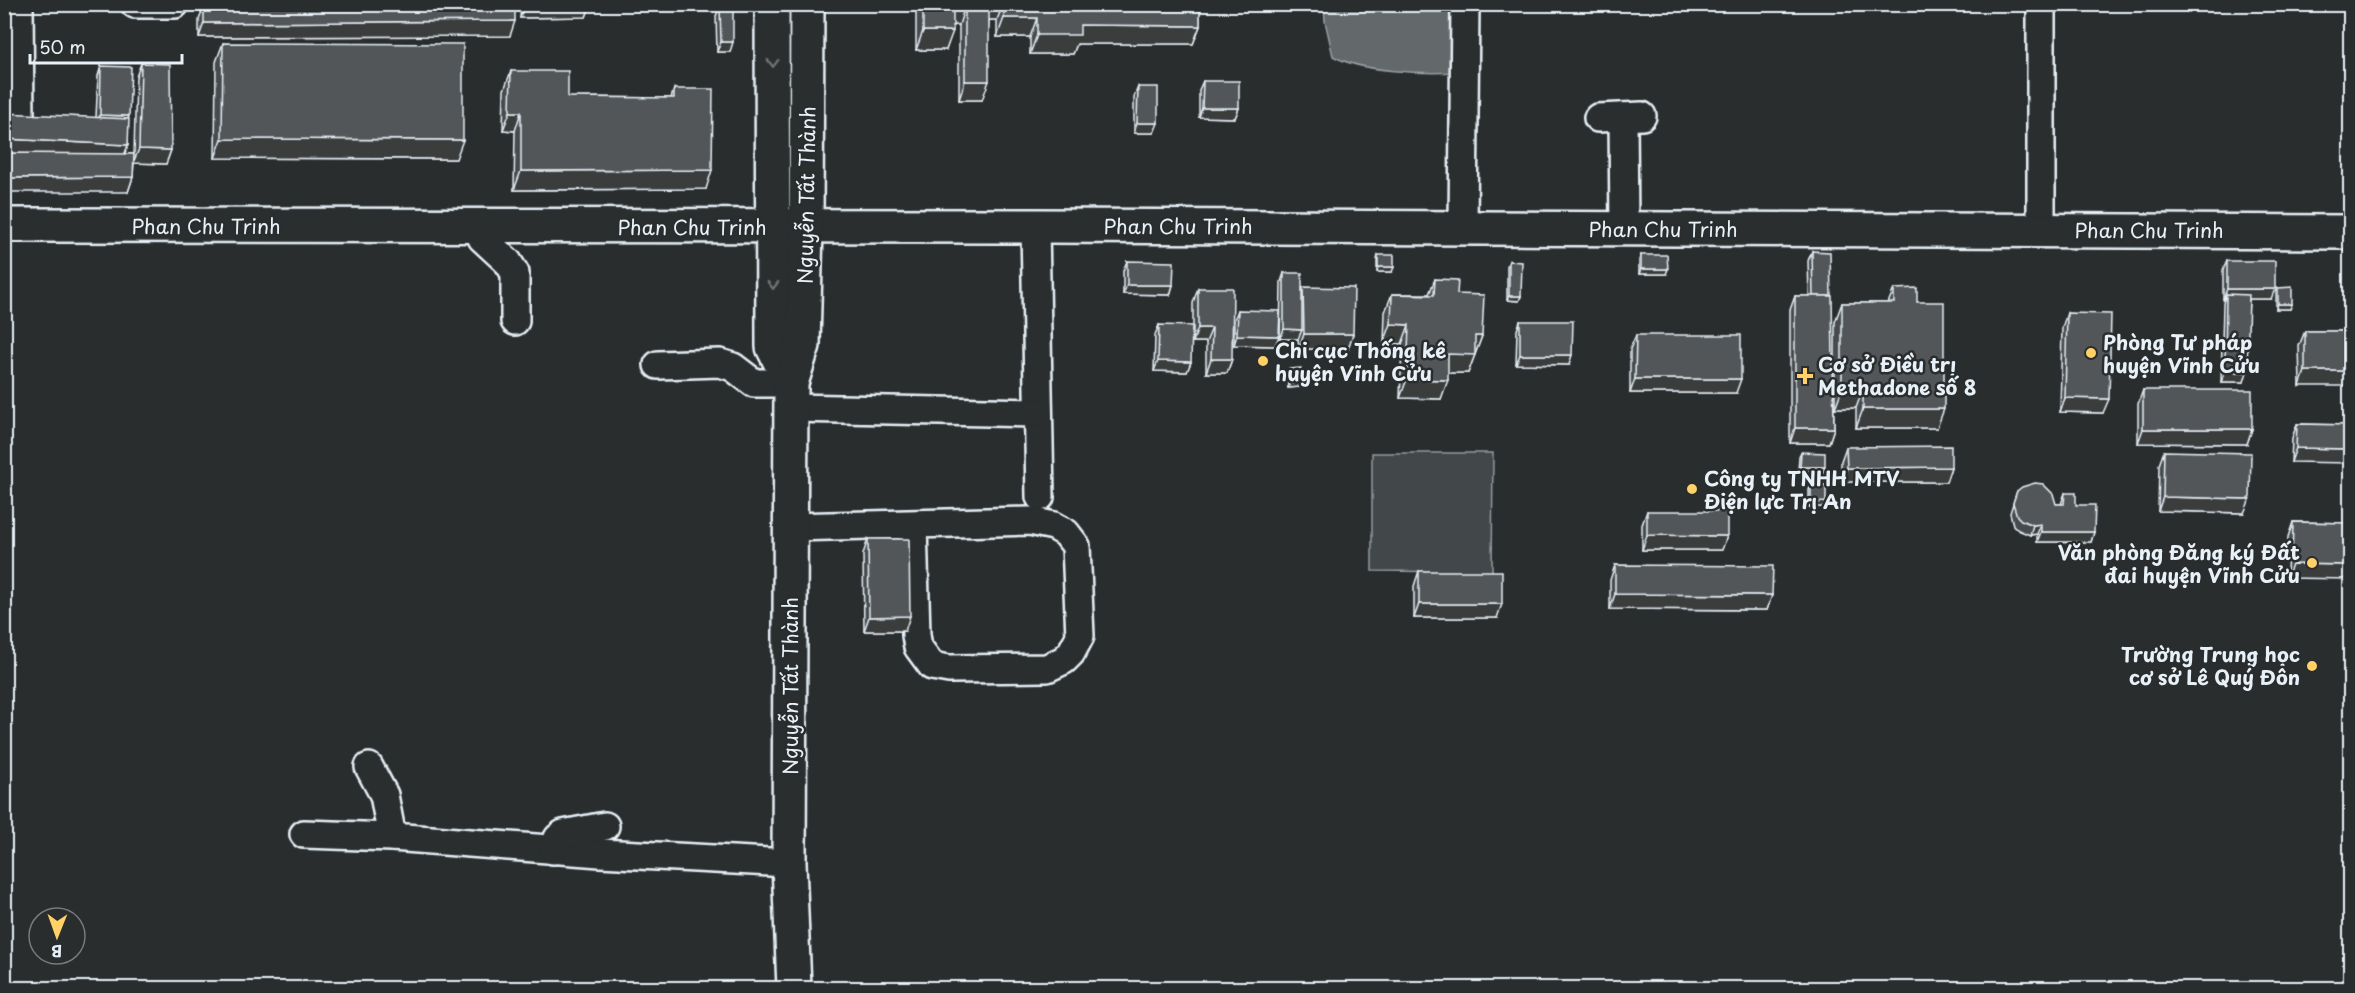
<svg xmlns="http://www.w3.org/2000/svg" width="2355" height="993" font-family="'Playpen Sans',sans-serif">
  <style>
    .green { fill: #424648; stroke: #959ca0; stroke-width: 1.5 }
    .water { fill: #63686b; stroke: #989fa3; stroke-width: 1.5 }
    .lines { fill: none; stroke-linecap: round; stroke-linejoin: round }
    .minor-casing { stroke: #e8f1f8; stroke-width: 32 }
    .major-casing { stroke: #e8f1f8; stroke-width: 38 }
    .minor { stroke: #2a2d2e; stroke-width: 27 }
    .major { stroke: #2a2d2e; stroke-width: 33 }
    .wall { fill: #474b4d; stroke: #e8f1f8; stroke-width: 1.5 }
    .shaded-wall { fill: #3a3d3e; stroke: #e8f1f8; stroke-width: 1.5 }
    .building { fill: #535759; stroke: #e8f1f8; stroke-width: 1.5 }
    .oneway { stroke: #6c7275 }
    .poi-dot { fill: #ffd166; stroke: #2a2d2e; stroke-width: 2 }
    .labels { text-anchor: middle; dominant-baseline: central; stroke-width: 5; stroke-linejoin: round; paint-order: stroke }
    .street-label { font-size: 20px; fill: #e8f1f8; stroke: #2a2d2e }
    .poi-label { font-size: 20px; font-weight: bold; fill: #e8f1f8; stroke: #2a2d2e; text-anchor: start }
  </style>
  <rect width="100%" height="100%" fill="#2a2d2e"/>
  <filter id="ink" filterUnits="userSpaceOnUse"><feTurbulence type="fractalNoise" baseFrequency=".0167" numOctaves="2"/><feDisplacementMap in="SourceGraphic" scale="12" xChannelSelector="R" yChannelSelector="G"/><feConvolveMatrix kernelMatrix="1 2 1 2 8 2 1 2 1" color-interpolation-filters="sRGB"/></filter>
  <g filter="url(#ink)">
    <polygon class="green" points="1372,453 1493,453 1492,572 1372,571"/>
    <path class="water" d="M1324 5H1457V72C1424 74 1361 72 1333 56L1325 21Z"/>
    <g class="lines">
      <defs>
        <g id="minor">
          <polyline points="19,4 20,122"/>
          <polyline points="135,4 175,4"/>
          <polyline points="2041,4 2041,229"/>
          <polyline points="1623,117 1624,230"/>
          <polyline points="1598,118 1642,116"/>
          <polyline points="477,226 482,238 508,262 515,273 515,321"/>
          <polyline points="1035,226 1040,497"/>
          <polyline points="1463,227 1465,4"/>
          <polyline points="658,365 720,363 733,367 754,383 791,383"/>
          <polyline points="791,408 1038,413"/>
          <polyline points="790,527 1030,521 1054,526 1066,533 1076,546 1080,636 1071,653 1064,660 1047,668 949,669 932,666 918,647 916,635 913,524"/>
          <polyline points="369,767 384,795 392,837"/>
          <polyline points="304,834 392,837 600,853 789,863"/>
          <polyline points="553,850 558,838 563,834 605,826"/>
        </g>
        <g id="major">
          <polyline points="772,4 773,347 791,383"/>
          <polyline points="4,225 1035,226 2350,232"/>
          <polyline points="794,988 789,863 791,383 803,345 806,227 807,4"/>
        </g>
      </defs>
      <use href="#minor" class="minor-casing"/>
      <use href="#major" class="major-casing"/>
      <use href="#minor" class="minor"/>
      <use href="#major" class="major"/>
    </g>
    <g class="wall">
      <polygon points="521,4 591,4 586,17 520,18"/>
      <polygon points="916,4 1200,4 1200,26 1193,44 1077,44 1073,54 1030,54 1030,37 997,37 997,20 989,20 982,100 959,100 959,25 953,25 946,50 916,50"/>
      <polygon points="204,5 510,36 199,37 199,20"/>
      <polygon points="720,6 730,52 717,52 716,16"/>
      <polygon points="223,43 456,159 215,158 216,62"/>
      <polygon points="141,63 171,150 166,164 134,163 133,177 128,192 96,117 98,76 101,66 128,119 128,145 124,154 134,154 136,77"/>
      <polygon points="511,71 568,97 671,98 674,89 706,189 514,190 515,131 503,130 504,90"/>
      <polygon points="1203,81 1239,108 1235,118 1199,117 1199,90"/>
      <polygon points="1138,87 1154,133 1134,133 1134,97"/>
      <polygon points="1812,251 1831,296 1834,428 1829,443 1790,443 1790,310 1795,296 1809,296 1808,261"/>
      <polygon points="1378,255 1392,272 1377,272 1377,260"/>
      <polygon points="1641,255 1666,274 1639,274 1639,260"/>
      <polygon points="1127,261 1173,285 1170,295 1123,294 1123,271"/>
      <polygon points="1509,261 1521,296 1519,301 1507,300 1507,266"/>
      <polygon points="2227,261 2271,299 2249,299 2244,382 2221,382 2223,304 2224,299 2223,299 2223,270"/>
      <polygon points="1284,273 1302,291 1303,287 1348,349 1299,349 1298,339 1280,339 1281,282"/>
      <polygon points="1435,279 1457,294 1482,336 1468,373 1448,373 1441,399 1400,398 1402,344 1384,343 1385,312 1392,294 1429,294"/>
      <polygon points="1198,288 1232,359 1227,373 1206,373 1206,342 1193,342 1193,303"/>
      <polygon points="2278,288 2292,304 2290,309 2276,309 2276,292"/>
      <polygon points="1894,289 1917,302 1937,428 1856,428 1856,408 1835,408 1835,322 1842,303 1888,303"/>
      <polygon points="1238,310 1275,346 1234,345 1234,320"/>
      <polygon points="2067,313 2103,413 2060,412 2062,328"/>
      <polygon points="1520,321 1569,365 1516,364 1517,330"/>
      <polygon points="1159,325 1191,362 1187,372 1154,371 1155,335"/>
      <polygon points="2305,331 2350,331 2300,386 2299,346"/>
      <polygon points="1636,335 1736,393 1630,393 1630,349"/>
      <polygon points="1289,369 1299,387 1288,388 1287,374"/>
      <polygon points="2143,390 2252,429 2247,444 2138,443 2138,404"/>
      <polygon points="2297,424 2350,425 2291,462 2292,438"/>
      <polygon points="1846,447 1951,467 1946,482 1841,482 1841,461"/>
      <polygon points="2164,451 2244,513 2158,511 2159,465"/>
      <polygon points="1801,452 1823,472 1798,471 1799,456"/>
      <polygon points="1811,485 1826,502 1824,507 1809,507 1809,490"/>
      <polygon points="2017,491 2056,504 2061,504 2065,493 2076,505 2094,532 2091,542 2037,542 2037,534 2030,535 2018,530 2013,525 2010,513"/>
      <polygon points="1647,511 1722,550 1642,550 1642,525"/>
      <polygon points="2293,522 2350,523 2287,578 2288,537"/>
      <polygon points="868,539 905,631 864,631 863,554"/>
      <polygon points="1615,565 1772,595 1767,610 1610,609 1610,580"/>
      <polygon points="1419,571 1497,618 1414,618 1414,586"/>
    </g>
    <g class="shaded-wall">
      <polygon points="525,4 591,4 586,17 520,18"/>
      <polygon points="988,4 1003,4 997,20 982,20"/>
      <polygon points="953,6 965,6 959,25 946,25"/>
      <polygon points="1004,18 1037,18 1030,37 997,37"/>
      <polygon points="515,21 510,36 199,37 204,23"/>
      <polygon points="1080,25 1200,26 1193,44 1077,44 1073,54 1030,54 1037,35"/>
      <polygon points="923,31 953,31 946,50 916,50"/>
      <polygon points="721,42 733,42 730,52 717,52"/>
      <polygon points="965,81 989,81 982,100 959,100"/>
      <polygon points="1202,108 1239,108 1235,118 1199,117"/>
      <polygon points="510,112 521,112 515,131 503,130"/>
      <polygon points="100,115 129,116 126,126 96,125"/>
      <polygon points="1137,123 1158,123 1154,133 1134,133"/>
      <polygon points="4,139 128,145 121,164 4,158"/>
      <polygon points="222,139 463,140 456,159 215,158"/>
      <polygon points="139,149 171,150 166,164 133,163"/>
      <polygon points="712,170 706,189 514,190 521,171"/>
      <polygon points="133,177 128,192 4,192 4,178"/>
      <polygon points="1378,267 1394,267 1392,272 1377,272"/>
      <polygon points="1641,269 1668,269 1666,274 1639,274"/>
      <polygon points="1127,285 1173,285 1170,295 1123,294"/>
      <polygon points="2227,289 2275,289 2271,299 2226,299 2226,294 2224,299 2223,299"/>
      <polygon points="1509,296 1521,296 1519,301 1507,300"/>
      <polygon points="2278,304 2292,304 2290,309 2276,309"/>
      <polygon points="1391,324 1409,325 1402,344 1384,343"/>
      <polygon points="1198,328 1212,328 1206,342 1193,342"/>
      <polygon points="1284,329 1302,330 1298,339 1280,339"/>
      <polygon points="1304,334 1353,334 1348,349 1299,349"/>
      <polygon points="1237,335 1279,336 1275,346 1234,345"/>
      <polygon points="1475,336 1482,336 1468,373 1442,373 1448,354"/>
      <polygon points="1520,355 1572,355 1569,365 1516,364"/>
      <polygon points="1211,359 1232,359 1227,373 1206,373"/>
      <polygon points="1158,361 1191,362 1187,372 1154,371"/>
      <polygon points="2305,371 2350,371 2350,386 2300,386"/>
      <polygon points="2225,372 2247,372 2244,382 2221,382"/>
      <polygon points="1407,379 1448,380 1441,399 1400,398"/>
      <polygon points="1635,379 1741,379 1736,393 1630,393"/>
      <polygon points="1300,382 1299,387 1288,388 1290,383"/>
      <polygon points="1842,389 1863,389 1856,408 1835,408"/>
      <polygon points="2065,398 2109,399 2103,413 2060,412"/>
      <polygon points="1863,409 1944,409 1937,428 1856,428"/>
      <polygon points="1795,428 1834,428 1829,443 1790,443"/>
      <polygon points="2143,429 2252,429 2247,444 2138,443"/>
      <polygon points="2296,448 2350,449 2350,463 2291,462"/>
      <polygon points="1800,467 1825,467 1823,472 1798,471"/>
      <polygon points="1951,467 1946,482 1841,482 1847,468"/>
      <polygon points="2163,497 2250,499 2244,513 2158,511"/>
      <polygon points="1826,502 1824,507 1809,507 1811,503"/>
      <polygon points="2041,524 2037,534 2030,535 2033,525"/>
      <polygon points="2041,532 2094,532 2091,542 2037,542"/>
      <polygon points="1647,535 1727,536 1722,550 1642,550"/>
      <polygon points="2292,564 2350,565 2350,579 2287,578"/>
      <polygon points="1615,594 1772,595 1767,610 1610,609"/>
      <polygon points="1419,604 1502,604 1497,618 1414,618"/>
      <polygon points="910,616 905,631 864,631 869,617"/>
    </g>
    <g class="building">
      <polygon points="347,4 515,4 515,21 204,23 204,5"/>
      <polygon points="923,4 989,4 989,81 965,81 965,6 953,6 953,31 923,31"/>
      <polygon points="1004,4 1200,4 1200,26 1080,25 1080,35 1037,35 1037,18 1004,18"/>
      <polygon points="720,6 733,6 733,42 721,42"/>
      <polygon points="223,43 463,44 463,140 222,139"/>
      <polygon points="141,63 170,64 171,150 139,149"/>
      <polygon points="101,66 131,67 129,116 100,115"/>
      <polygon points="511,71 568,71 568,97 674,98 674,89 713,89 712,170 521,171 521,112 510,112"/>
      <polygon points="1203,81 1239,81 1239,108 1202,108"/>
      <polygon points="1138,87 1158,87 1158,123 1137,123"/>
      <polygon points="4,113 129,119 128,145 4,139"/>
      <polygon points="4,153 134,154 133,177 4,178"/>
      <polygon points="1812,251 1830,252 1831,296 1813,296"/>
      <rect x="1378" y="255" width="16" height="12"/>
      <polygon points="1641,255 1667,255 1668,269 1641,269"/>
      <polygon points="1127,261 1174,262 1173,285 1127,285"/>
      <polygon points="1509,261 1522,262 1521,296 1509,296"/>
      <rect x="2227" y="261" width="48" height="28"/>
      <polygon points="1284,273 1302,273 1302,330 1284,329"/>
      <polygon points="1435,279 1458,280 1457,294 1484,295 1482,336 1475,336 1475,355 1448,354 1448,380 1407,379 1409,325 1391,324 1392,294 1434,295"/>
      <polygon points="1303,287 1354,288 1353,334 1304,334"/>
      <polygon points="2292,287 2292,304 2278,304 2278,288"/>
      <polygon points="1198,288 1233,288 1232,359 1211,359 1212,328 1198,328"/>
      <polygon points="1917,288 1917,302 1944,302 1944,409 1863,409 1863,389 1842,389 1842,303 1894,303 1894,289"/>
      <polygon points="2226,294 2249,295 2247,372 2225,372"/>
      <polygon points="1795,296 1832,296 1834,428 1795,428"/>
      <polygon points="1238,310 1280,311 1279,336 1237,335"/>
      <polygon points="2067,313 2111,314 2109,399 2065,398"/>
      <polygon points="1520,321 1573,321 1572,355 1520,355"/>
      <polygon points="1159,325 1192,326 1191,362 1158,361"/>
      <rect x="2305" y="331" width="45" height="40"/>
      <polygon points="1636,335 1741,335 1741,379 1635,379"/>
      <polygon points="1301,368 1300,382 1290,383 1289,369"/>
      <rect x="2143" y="390" width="109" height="39"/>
      <polygon points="2297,424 2350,425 2350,449 2296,448"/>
      <polygon points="1951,446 1951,467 1847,468 1846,447"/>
      <polygon points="2164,451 2251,453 2250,499 2163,497"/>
      <polygon points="1801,452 1825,453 1825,467 1800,467"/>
      <polygon points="2035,483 2043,484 2053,494 2056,504 2064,504 2065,493 2076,493 2076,505 2095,505 2094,532 2041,532 2041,524 2033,525 2021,520 2017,516 2013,503 2017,491 2022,487"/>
      <polygon points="1811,485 1826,485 1826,502 1811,503"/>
      <polygon points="1647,511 1727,511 1727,536 1647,535"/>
      <polygon points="2293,522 2350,523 2350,565 2292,564"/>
      <polygon points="868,539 909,539 910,616 869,617"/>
      <polygon points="1615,565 1773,566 1772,595 1615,594"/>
      <rect x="1419" y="571" width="83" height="33"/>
    </g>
    <defs><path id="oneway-chevron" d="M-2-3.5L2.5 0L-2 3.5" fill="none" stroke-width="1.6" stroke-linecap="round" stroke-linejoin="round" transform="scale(1.5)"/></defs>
    <g class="oneway">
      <use href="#oneway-chevron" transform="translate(773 63) rotate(90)"/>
      <use href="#oneway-chevron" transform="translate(773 285) rotate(90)"/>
    </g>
  </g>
  <g class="poi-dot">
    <circle cx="2091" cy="353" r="6"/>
    <circle cx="1263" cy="361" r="6"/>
    <path d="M1802 367h6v6h6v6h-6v6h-6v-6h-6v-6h6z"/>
    <circle cx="1692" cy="489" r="6"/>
    <circle cx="2312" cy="563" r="6"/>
    <circle cx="2312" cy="666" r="6"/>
  </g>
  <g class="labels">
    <g class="street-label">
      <text transform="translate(806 195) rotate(-89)">Nguyễn Tất Thành</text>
      <text x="206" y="226">Phan Chu Trinh</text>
      <text x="1178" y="226">Phan Chu Trinh</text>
      <text x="692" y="227">Phan Chu Trinh</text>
      <text x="1663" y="229">Phan Chu Trinh</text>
      <text x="2149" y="230">Phan Chu Trinh</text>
      <text transform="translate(790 686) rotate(-90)">Nguyễn Tất Thành</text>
    </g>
    <g class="poi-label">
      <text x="2103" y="342">Phòng Tư pháp<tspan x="2103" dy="23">huyện Vĩnh Cửu</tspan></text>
      <text x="1275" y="350">Chi cục Thống kê<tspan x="1275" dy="23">huyện Vĩnh Cửu</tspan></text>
      <text x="1818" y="364">Cơ sở Điều trị<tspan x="1818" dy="23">Methadone số 8</tspan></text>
      <text x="1704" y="478">Công ty TNHH MTV<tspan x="1704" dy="23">Điện lực Trị An</tspan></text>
      <text x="2300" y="552" text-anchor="end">Văn phòng Đăng ký Đất<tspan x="2300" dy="23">đai huyện Vĩnh Cửu</tspan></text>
      <text x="2300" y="654" text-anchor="end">Trường Trung học<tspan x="2300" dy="23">cơ sở Lê Quý Đôn</tspan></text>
    </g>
  </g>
  <rect width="2355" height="993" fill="none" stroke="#2a2d2e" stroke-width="24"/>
  <rect x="12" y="12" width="2331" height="969" fill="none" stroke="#e8f1f8" stroke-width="2" filter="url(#ink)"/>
  <g transform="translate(57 936) rotate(181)"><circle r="28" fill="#2a2d2e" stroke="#767b7f" stroke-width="1.5"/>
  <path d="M0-4.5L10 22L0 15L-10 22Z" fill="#ffd166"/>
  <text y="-9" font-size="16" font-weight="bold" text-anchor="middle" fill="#e8f1f8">B</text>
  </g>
  <path d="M30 54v9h152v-9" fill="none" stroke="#e8f1f8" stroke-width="3"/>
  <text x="39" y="54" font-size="18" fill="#e8f1f8" stroke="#2a2d2e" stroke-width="4.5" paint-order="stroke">50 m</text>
</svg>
